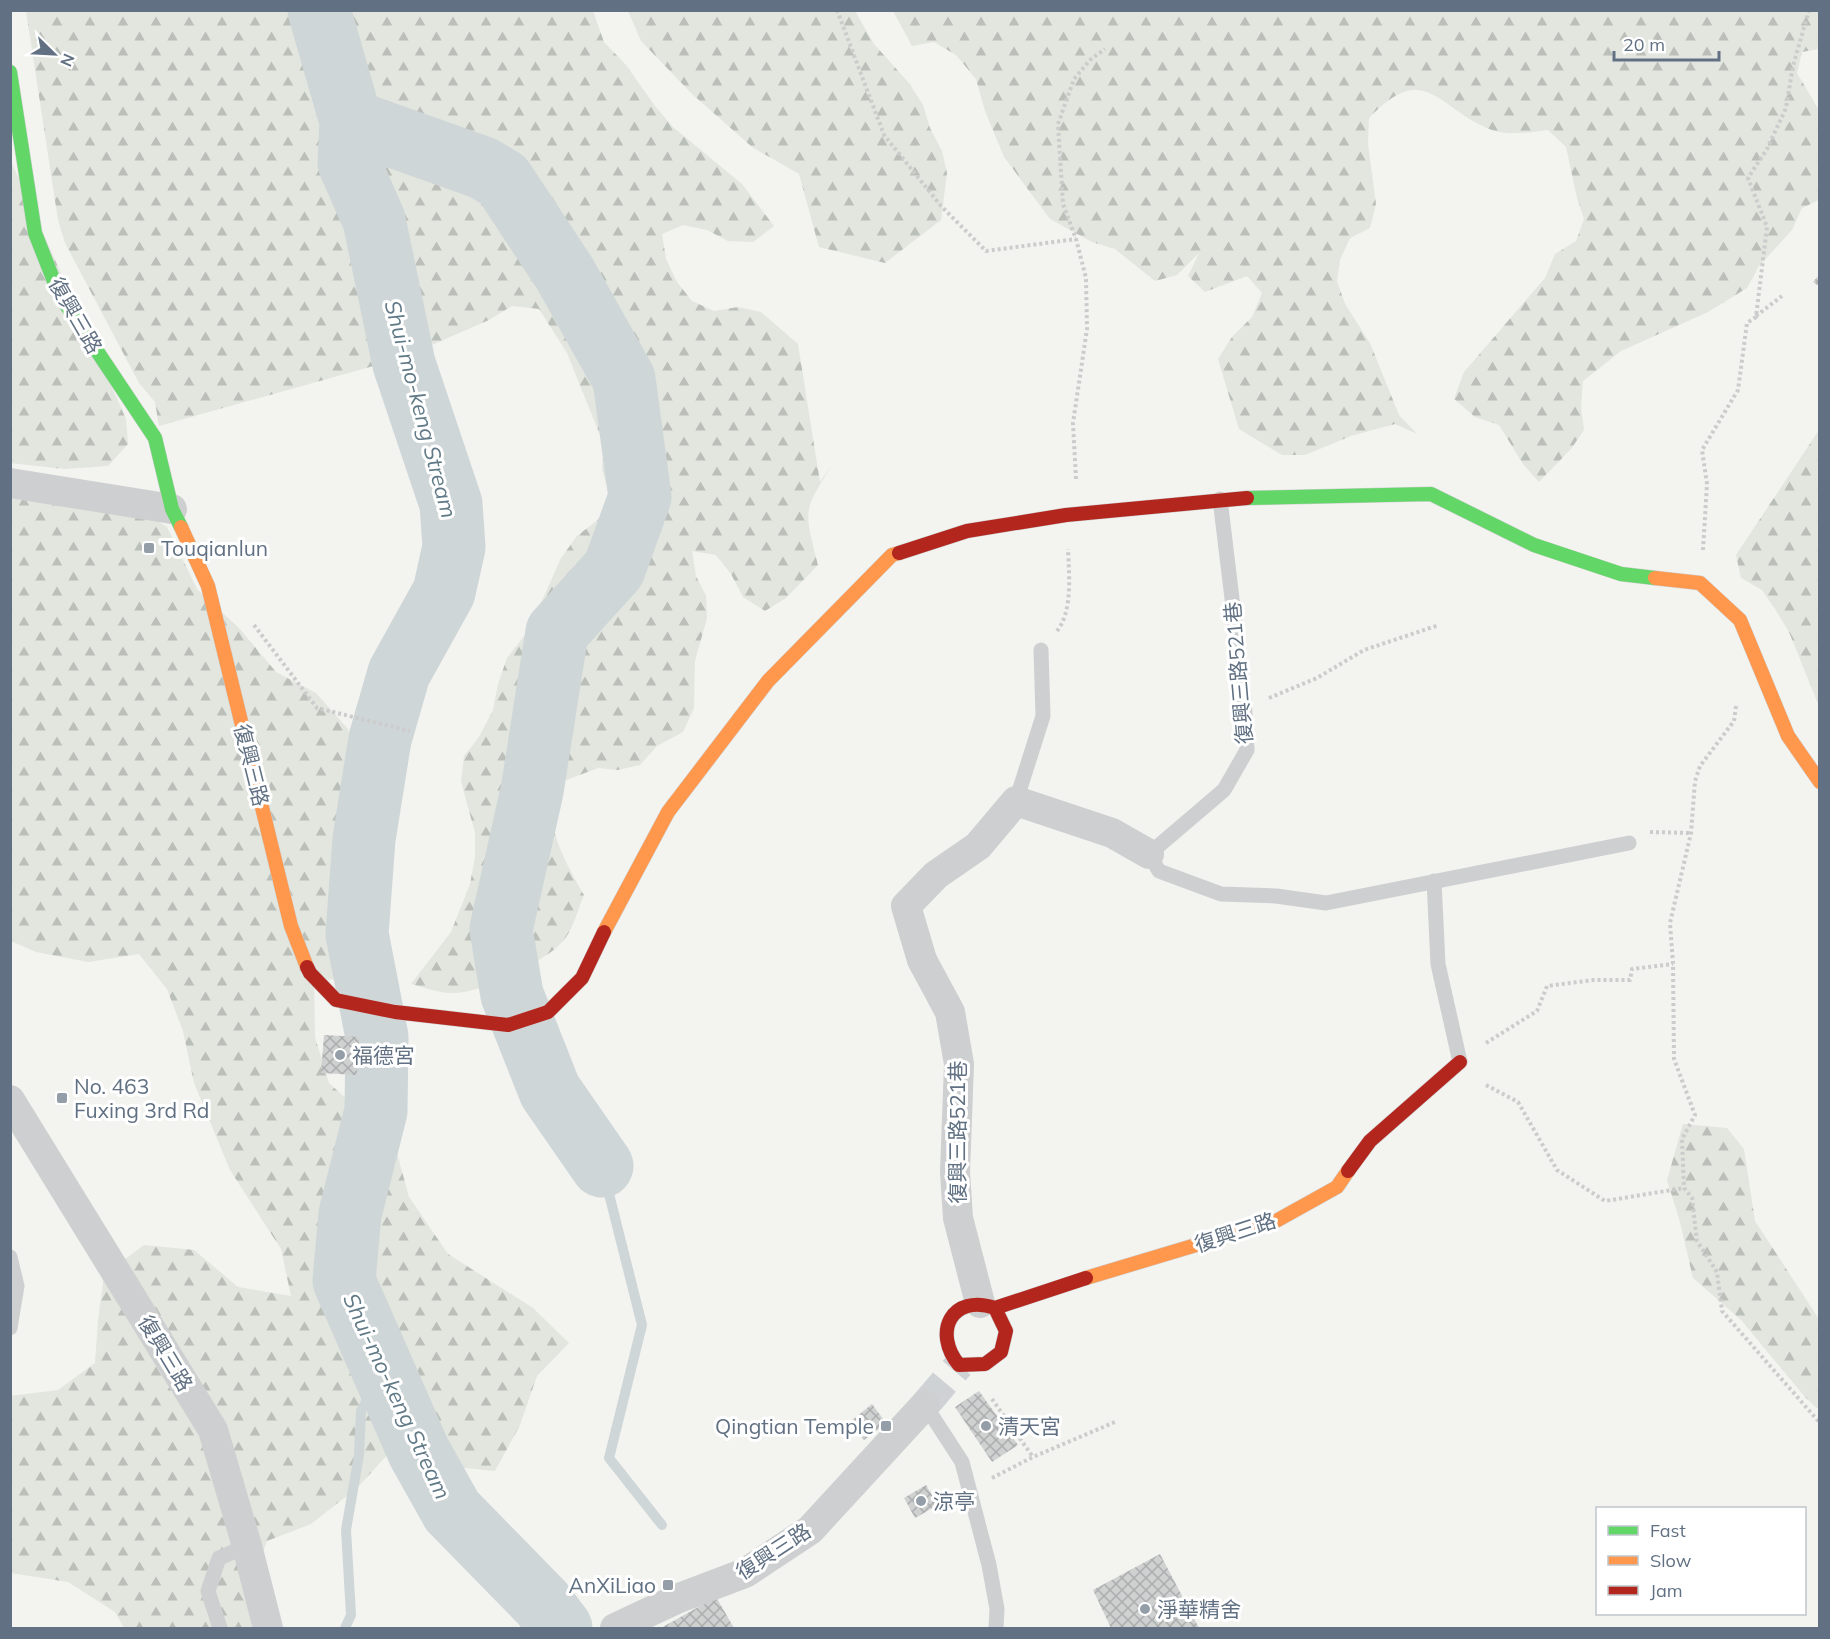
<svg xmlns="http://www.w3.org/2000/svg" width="1830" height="1639" font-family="Mulish,'Noto Sans TC',sans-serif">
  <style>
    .forest { fill: url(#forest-firs) }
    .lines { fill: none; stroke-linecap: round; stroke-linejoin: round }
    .stream { stroke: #cfd6d8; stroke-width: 10 }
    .river { stroke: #cfd6d8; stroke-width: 63 }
    .building { fill: url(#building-cross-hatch) }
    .street-tunnel { stroke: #ced2d5; stroke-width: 30; stroke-dasharray: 30 15; stroke-linecap: butt }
    .fast-casing { stroke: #ced0d0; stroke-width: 15 }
    .slow-casing { stroke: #ced0d0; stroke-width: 15 }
    .jam-casing { stroke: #ced0d0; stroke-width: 15 }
    .path { stroke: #ccc; stroke-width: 4; stroke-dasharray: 3 3; stroke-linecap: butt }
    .lane { stroke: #cecfd0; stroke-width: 15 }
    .street { stroke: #cecfd0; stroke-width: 30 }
    .fast { stroke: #63d668; stroke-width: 14 }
    .slow { stroke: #ff974d; stroke-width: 14 }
    .jam { stroke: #b3261e; stroke-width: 14 }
    .poi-dot { fill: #949ea9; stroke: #fff; stroke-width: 2 }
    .labels { text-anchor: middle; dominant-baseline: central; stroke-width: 6; stroke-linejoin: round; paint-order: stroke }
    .street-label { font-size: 21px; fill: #617183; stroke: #fff }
    .poi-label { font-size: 21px; fill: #617183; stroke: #fff; text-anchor: start }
    .water-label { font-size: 22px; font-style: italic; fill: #617a87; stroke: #fff }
  </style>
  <defs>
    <pattern id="forest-firs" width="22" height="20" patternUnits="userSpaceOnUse" patternTransform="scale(1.5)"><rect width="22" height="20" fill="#e2e6de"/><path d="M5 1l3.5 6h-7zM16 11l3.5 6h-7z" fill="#bbbfb9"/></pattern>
    <pattern id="building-cross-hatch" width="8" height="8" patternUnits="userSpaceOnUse" patternTransform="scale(1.5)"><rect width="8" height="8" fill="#cfd0d0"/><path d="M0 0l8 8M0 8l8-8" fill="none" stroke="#abadae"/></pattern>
  </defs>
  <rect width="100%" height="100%" fill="#f3f3f0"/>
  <g class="forest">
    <path d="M26 11H593L604 42 626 65 655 106 673 127 742 184 774 226 753 242 728 241 707 230 683 225 662 234 666 259 677 282 692 301 714 311 738 307 761 312 798 344 820 482 833 464C802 512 804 510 818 565L786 598 765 611 743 597 731 574 716 555 692 551 696 576 706 596 707 618 695 661 694 708 683 732 657 746 640 765 618 770 598 768 556 784C554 792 552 800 551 807 550 836 570 871 584 895 578 909 573 930 563 941 547 961 477 995 452 993 438 993 424 987 411 984L451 932 470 884 475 857V833L461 781 464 756 479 737 493 710 498 684 507 658 529 630 561 558 577 536 600 518 609 494 602 469 604 445 567 353 539 309 512 306 489 320 402 358 159 426 155 402 139 383 65 243 58 220Z"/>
    <polygon points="628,11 855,11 874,44 909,83 923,105 930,128 942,151 947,173 941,220 885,263 819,247 799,174 752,147 692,94 641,41"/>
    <path d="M893 11H1819V49L1802 52 1797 73 1819 110V200L1802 208 1792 230 1759 266 1747 288 1708 312 1621 351 1583 381 1581 407 1584 430 1571 449 1539 482 1523 464 1499 425 1475 417 1454 399 1464 372 1545 278 1555 254 1576 241 1584 219 1577 198 1566 147 1548 130C1531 132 1509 136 1492 130 1438 110 1426 58 1369 118L1368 144 1376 204 1370 228 1350 238 1340 260 1337 281 1345 304 1370 343 1399 415 1417 434 1395 424 1351 436 1305 455H1282L1239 429 1218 359 1232 337 1252 317 1262 293 1247 276 1205 292 1188 276 1199 253 1177 275 1155 281 1115 249 1092 242 1050 219 1004 157 985 111 976 79 956 55 934 42 912 46Z"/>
    <polygon points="10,159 126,419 128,444 108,466 64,469 11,463"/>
    <polygon points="1819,430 1819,706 1789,632 1775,609 1762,590 1741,578 1736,555"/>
    <polygon points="11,498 156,520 167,527 197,589 239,628 276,672 316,693 348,729 358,773 391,844 380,914 345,979 314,980 315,1037 329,1083 394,1142 409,1197 448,1254 533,1308 569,1343 537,1376 520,1425 495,1471 445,1466 391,1451 357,1488 311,1524 267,1541 247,1595 254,1628 124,1628 115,1612 68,1582 11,1573 10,1396 58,1390 95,1363 98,1320 104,1275 144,1245 194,1250 238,1287 291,1296 281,1249 230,1170 194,1083 183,1031 167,989 139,954 88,962 36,952 11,941"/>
    <polygon points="1683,1124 1727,1128 1744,1149 1755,1221 1819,1319 1819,1410 1805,1397 1741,1320 1693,1278 1680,1222 1667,1180"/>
  </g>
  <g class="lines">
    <g class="stream">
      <polyline points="602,1166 642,1325 609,1458 662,1525"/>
      <polyline points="345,1628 351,1615 346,1530 359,1455 361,1411 382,1372"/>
    </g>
    <g class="river">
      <polyline points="319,10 351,121 349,163 374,220 404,364 451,504 454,547 444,592 399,673 380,739 364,839 357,934 377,1037 376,1111 350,1214 344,1281 419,1452 452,1511 542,1603 561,1628"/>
      <polyline points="351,121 483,168 503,180 565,274 624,379 640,497 614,569 557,632 532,791 501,929 512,995 550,1091 602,1166"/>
    </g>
  </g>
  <g class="building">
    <polygon points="1820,274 1820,287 1813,282"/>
    <polygon points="324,1035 359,1037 357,1075 321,1073"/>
    <polygon points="979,1391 1018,1445 992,1462 955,1407"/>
    <polygon points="872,1404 886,1423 864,1440 850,1422"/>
    <polygon points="926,1485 938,1505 915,1518 904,1498"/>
    <polygon points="1160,1554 1199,1628 1111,1628 1093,1590"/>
    <polygon points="716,1597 734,1628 661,1628"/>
  </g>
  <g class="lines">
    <polyline class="street-tunnel" points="925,1405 959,1365"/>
    <defs>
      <g id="fast">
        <polyline points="10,72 35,233 59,294 155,438 172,509 181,527"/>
        <polyline points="1247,498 1431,494 1534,545 1621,574 1655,578"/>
      </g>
      <g id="slow">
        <polyline points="181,527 208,586 291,926 307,967"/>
        <polyline points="1655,578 1700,583 1740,620 1788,736 1820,782"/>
        <polyline points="604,932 668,812 768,681 892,555 899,553"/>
        <polyline points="1086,1278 1276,1221 1337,1187 1348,1171"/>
      </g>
      <g id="jam">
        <polyline points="899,553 967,531 1066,515 1247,498"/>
        <polyline points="307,967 310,973 336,1000 395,1012 508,1025 548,1012 582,978 604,932"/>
        <polyline points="1348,1171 1370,1141 1460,1062"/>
        <path d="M995 1308C952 1293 932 1332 959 1365L985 1364 1001 1352 1006 1331 995 1308 1086 1278"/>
      </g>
    </defs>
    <use href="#fast" class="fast-casing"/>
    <use href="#slow" class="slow-casing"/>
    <use href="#jam" class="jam-casing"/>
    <g class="path">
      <polyline points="837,10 884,135 941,206 986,251 1076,239"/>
      <polyline points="1756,316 1782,296"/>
      <polyline points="1076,479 1073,423 1087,329 1086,278 1076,239 1063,204 1058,124 1074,79 1090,60 1105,49"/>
      <polyline points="1703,550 1707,484 1702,450 1738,390 1747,323 1756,317 1767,227 1748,178 1767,149 1786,108 1793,66 1809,10"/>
      <polyline points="254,625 317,708 410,731"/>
      <path d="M1057 631C1073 611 1069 573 1068 549"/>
      <polyline points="1269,698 1317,678 1364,650 1439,625"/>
      <polyline points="1736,706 1734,721 1700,766 1695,781 1691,833 1670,923 1673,964 1674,1059 1695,1115 1682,1139 1684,1188 1692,1198 1697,1241 1717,1272 1722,1311 1820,1423"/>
      <polyline points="1650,832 1691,833"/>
      <polyline points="1486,1043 1537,1011 1547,986 1594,980 1630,980 1632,969 1673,964"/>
      <polyline points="1486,1085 1518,1102 1557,1170 1605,1201 1684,1188"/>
      <polyline points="992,1399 1033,1457"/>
      <polyline points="992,1478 1033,1457 1115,1422"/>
    </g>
    <g class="lane">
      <polyline points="1220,499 1244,698 1247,750 1224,790 1149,854 1159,871 1221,894 1276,896 1326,903 1629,843"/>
      <polyline points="1016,801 1043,716 1041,650"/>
      <polyline points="1434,881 1438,964 1460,1062"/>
      <polyline points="10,1257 17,1286 10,1328"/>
      <polyline points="925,1405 962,1462 989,1565 997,1609 996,1628"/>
      <polyline points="220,1628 208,1591 219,1558 247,1546"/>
    </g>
    <g class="street">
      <polyline points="10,483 172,509"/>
      <polyline points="10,1100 213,1430 247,1546 268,1628"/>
      <polyline points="980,1303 958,1218 955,1172 959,1064 950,1012 922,960 906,906 936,875 978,846 1016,801 1112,833 1149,854"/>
      <polyline points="615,1628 679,1598 745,1573 810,1530 925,1405"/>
    </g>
    <use href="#fast" class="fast"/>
    <use href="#slow" class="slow"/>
    <use href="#jam" class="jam"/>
  </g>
  <g class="poi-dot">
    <rect x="143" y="542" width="12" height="12" rx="3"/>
    <circle cx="340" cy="1055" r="6"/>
    <rect x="56" y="1092" width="12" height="12" rx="3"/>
    <rect x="880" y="1420" width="12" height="12" rx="3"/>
    <circle cx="986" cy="1426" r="6"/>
    <circle cx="921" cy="1501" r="6"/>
    <rect x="662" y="1579" width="12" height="12" rx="3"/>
    <circle cx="1145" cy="1609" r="6"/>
  </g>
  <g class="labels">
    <g class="street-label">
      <text transform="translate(76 315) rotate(60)">復興三路</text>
      <text transform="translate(1238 673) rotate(-95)">復興三路521巷</text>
      <text transform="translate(252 765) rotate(76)">復興三路</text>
      <text transform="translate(957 1132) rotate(-90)">復興三路521巷</text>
      <text transform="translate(1235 1232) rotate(-18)">復興三路</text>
      <text transform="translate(166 1353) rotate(59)">復興三路</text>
      <text transform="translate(773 1551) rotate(-33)">復興三路</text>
    </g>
    <g class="poi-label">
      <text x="161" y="548">Touqianlun</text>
      <text x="352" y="1055">福德宮</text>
      <text x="74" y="1086">No. 463<tspan x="74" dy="24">Fuxing 3rd Rd</tspan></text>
      <text x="874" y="1426" text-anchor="end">Qingtian Temple</text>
      <text x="998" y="1426">清天宮</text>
      <text x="933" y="1501">涼亭</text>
      <text x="656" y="1585" text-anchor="end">AnXiLiao</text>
      <text x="1157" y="1609">淨華精舍</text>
    </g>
    <g class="water-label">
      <text transform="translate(421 409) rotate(75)">Shui-mo-keng Stream</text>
      <text transform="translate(397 1396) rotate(65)">Shui-mo-keng Stream</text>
    </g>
  </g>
  <rect width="1830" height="1639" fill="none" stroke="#617183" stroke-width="24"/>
  <rect x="1596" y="1507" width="210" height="108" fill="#ffffff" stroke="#c0c6cd" stroke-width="1.5"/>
  <rect x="1608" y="1526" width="30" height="9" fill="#63d668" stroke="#c0c6cd" stroke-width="1.5"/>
  <text x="1650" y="1537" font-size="18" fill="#617183">Fast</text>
  <rect x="1608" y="1556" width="30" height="9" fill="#ff974d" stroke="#c0c6cd" stroke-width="1.5"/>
  <text x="1650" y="1567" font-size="18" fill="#617183">Slow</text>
  <rect x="1608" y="1586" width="30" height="9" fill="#b3261e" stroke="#c0c6cd" stroke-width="1.5"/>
  <text x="1650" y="1597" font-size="18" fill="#617183">Jam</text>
  <g transform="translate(54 54) rotate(114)" stroke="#ffffff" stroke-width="4.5" paint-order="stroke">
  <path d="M0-4.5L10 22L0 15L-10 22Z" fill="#617183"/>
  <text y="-9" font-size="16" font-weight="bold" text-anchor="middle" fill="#617183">N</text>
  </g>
  <path d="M1614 51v9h105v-9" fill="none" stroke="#617183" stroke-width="3"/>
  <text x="1623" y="51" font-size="18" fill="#617183" stroke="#ffffff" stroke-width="4.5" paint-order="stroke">20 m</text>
</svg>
